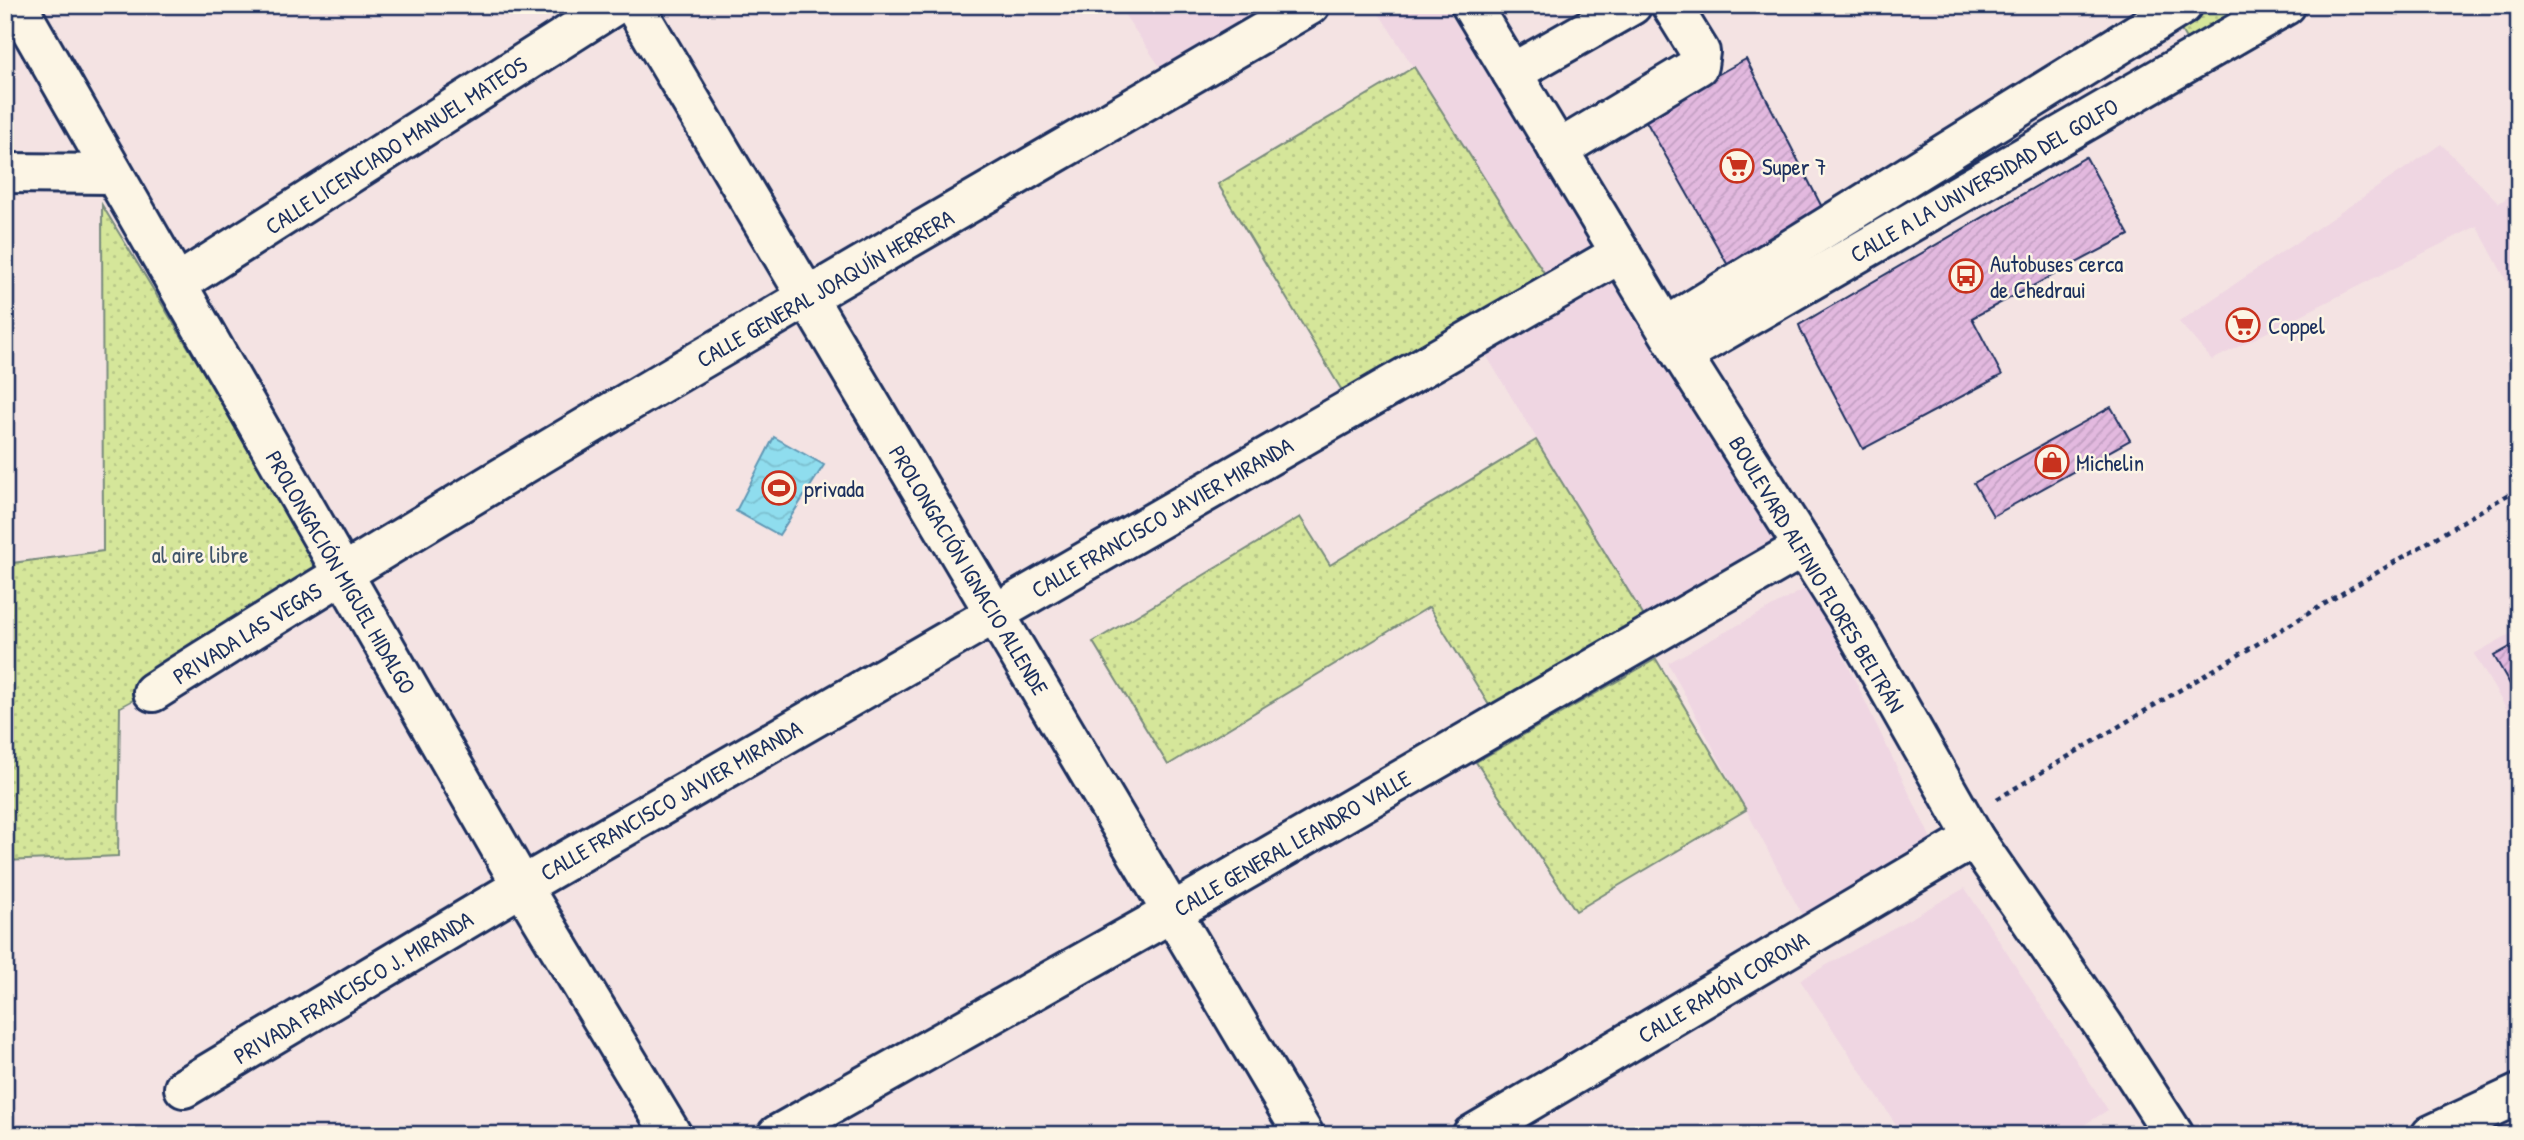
<svg xmlns="http://www.w3.org/2000/svg" width="2524" height="1140" font-family="'Patrick Hand',sans-serif">
  <style>
    .built { fill: #efd6e2 }
    .green { fill: url(#green-dots); stroke: #788a7c; stroke-width: 2 }
    .water { fill: url(#water-waves); stroke: #6197b4; stroke-width: 2 }
    .building { fill: url(#building-hatch); stroke: #1b2f5e; stroke-width: 2 }
    .lines { fill: none; stroke-linecap: round; stroke-linejoin: round }
    .minor-casing { stroke: #1b2f5e; stroke-width: 44 }
    .path { stroke: #1b2f5e; stroke-width: 4.5; stroke-dasharray: 5 5; stroke-linecap: butt }
    .minor { stroke: #fcf5e5; stroke-width: 38 }
    .labels { text-anchor: middle; dominant-baseline: central; stroke-width: 5; stroke-linejoin: round; paint-order: stroke }
    .street-label { font-size: 23px; fill: #1b2f5e; stroke: #fcf5e5 }
    .poi-label { font-size: 23px; fill: #1b2f5e; stroke: #fcf5e5; text-anchor: start }
    .park-label { font-size: 23px; fill: #40546a; stroke: #fcf5e5 }
  </style>
  <defs>
    <pattern id="green-dots" width="8" height="8" patternUnits="userSpaceOnUse" patternTransform="scale(1.75)"><rect width="8" height="8" fill="#d5e69a"/><path d="M2 2h.1M6 6h.1" fill="none" stroke="#b6c687" stroke-width="1.8" stroke-linecap="round"/></pattern>
    <pattern id="water-waves" width="16" height="10" patternUnits="userSpaceOnUse" patternTransform="scale(1.75)"><rect width="16" height="10" fill="#8fddee"/><path d="M0 5q4-4 8 0t8 0" fill="none" stroke="#7bbece"/></pattern>
    <pattern id="building-hatch" width="6" height="6" patternUnits="userSpaceOnUse" patternTransform="scale(1.75)"><rect width="6" height="6" fill="#e3b9df"/><path d="M-1 1l2-2M0 6l6-6M5 7l2-2" fill="none" stroke="#c29fc2"/></pattern>
  </defs>
  <rect width="100%" height="100%" fill="#f4e3e3"/>
  <filter id="ink" filterUnits="userSpaceOnUse"><feTurbulence type="fractalNoise" baseFrequency=".0143" numOctaves="2"/><feDisplacementMap in="SourceGraphic" scale="14" xChannelSelector="R" yChannelSelector="G"/><feConvolveMatrix kernelMatrix="1 2 1 2 8 2 1 2 1" color-interpolation-filters="sRGB"/></filter>
  <g filter="url(#ink)">
    <g class="built">
      <polygon points="1118,5 1316,5 1177,92"/>
      <polygon points="1378,5 1444,5 1601,247 1548,279 1375,7"/>
      <polygon points="2441,144 2499,203 2519,190 2519,304 2477,226 2212,360 2179,322"/>
      <polygon points="1611,274 1793,551 1651,628 1483,350"/>
      <polygon points="1810,586 1946,870 1816,941 1668,663"/>
      <polygon points="2519,629 2519,730 2474,654"/>
      <polygon points="1965,888 2108,1110 2068,1135 1903,1135 1800,980"/>
    </g>
    <g class="green">
      <polygon points="2166,5 2280,5 2195,54"/>
      <polygon points="1414,67 1548,279 1347,399 1218,184"/>
      <polygon points="102,205 336,591 120,707 118,856 5,861 5,564 103,551"/>
      <polygon points="1536,440 1651,628 1498,720 1429,607 1168,765 1093,642 1300,517 1330,565"/>
      <polygon points="1656,659 1746,810 1576,911 1476,762"/>
    </g>
    <polygon class="water" points="774,437 824,465 779,535 736,511"/>
    <g class="building">
      <polygon points="1746,59 1827,217 1734,276 1643,116"/>
      <polygon points="2086,157 2129,235 1972,318 2002,375 1863,449 1802,333 1799,325"/>
      <polygon points="2111,407 2130,440 1993,516 1974,483"/>
      <polygon points="2519,642 2519,700 2494,656"/>
    </g>
    <g class="lines">
      <defs>
        <g id="minor">
          <polyline points="17,5 522,886 672,1135"/>
          <polyline points="634,5 1304,1135"/>
          <polyline points="1471,5 1682,355 1847,615 1974,838 2103,1025 2174,1135"/>
          <polyline points="1512,73 1632,5"/>
          <polyline points="1558,150 1698,66 1700,52 1671,5"/>
          <polyline points="5,173 113,174"/>
          <polyline points="177,284 615,5"/>
          <polyline points="1666,327 2183,5"/>
          <polyline points="1682,355 2286,5"/>
          <path d="M153 692C532 452 923 231 1310 5"/>
          <polyline points="184,1088 522,886 1621,253"/>
          <polyline points="777,1135 1171,913 1804,547"/>
          <polyline points="1472,1135 1974,838"/>
          <polyline points="2431,1135 2519,1094"/>
        </g>
      </defs>
      <use href="#minor" class="minor-casing"/>
      <polyline class="path" points="1997,799 2519,488"/>
      <use href="#minor" class="minor"/>
    </g>
  </g>
  <defs>
    <symbol id="supermarket-ring" viewBox="-11 -11 22 22"><circle r="9.5" fill="#fcf5e5" stroke="#c8321e" stroke-width="1.5"/><path d="M-6-5.5h2.5l.6 2H6L4.5 2H-2.5L-4.4-4H-6ZM-1.5 3.2a1.3 1.3 0 1 0 .1 0ZM3 3.2a1.3 1.3 0 1 0 .1 0Z" fill="#c8321e"/></symbol>
    <symbol id="bus-ring" viewBox="-11 -11 22 22"><circle r="9.5" fill="#fcf5e5" stroke="#c8321e" stroke-width="1.5"/><path d="M-5-6H5V4H4V6H2V4H-2V6H-4V4H-5ZM-3.5-4V0h7V-4ZM-3.5 1.2v1.5H-2V1.2ZM2 1.2v1.5H3.5V1.2Z" fill="#c8321e"/></symbol>
    <symbol id="shop-ring" viewBox="-11 -11 22 22"><circle r="9.5" fill="#fcf5e5" stroke="#c8321e" stroke-width="1.5"/><path d="M-5-2.5h2.3a2.7 3.5 0 0 1 5.4 0H5L5.5 6h-11ZM-1.5-2.5h3a1.5 2.3 0 0 0-3 0Z" fill="#c8321e"/></symbol>
    <symbol id="stadium-ring" viewBox="-11 -11 22 22"><circle r="9.5" fill="#fcf5e5" stroke="#c8321e" stroke-width="1.5"/><path d="M0-5a6.5 5 0 1 0 0 10a6.5 5 0 1 0 0-10ZM-3.5-1.8h7v3.6h-7Z" fill="#c8321e"/></symbol>
  </defs>
  <g fill-rule="evenodd">
    <use href="#supermarket-ring" x="1718" y="147" width="38" height="38"/>
    <use href="#bus-ring" x="1947" y="257" width="38" height="38"/>
    <use href="#supermarket-ring" x="2224" y="306" width="38" height="38"/>
    <use href="#shop-ring" x="2033" y="443" width="38" height="38"/>
    <use href="#stadium-ring" x="760" y="469" width="38" height="38"/>
  </g>
  <g class="labels">
    <g class="street-label">
      <text transform="translate(396 145) rotate(-33)">CALLE LICENCIADO MANUEL MATEOS</text>
      <text transform="translate(1984 180) rotate(-30)">CALLE A LA UNIVERSIDAD DEL GOLFO</text>
      <text transform="translate(825 288) rotate(-30)">CALLE GENERAL JOAQUÍN HERRERA</text>
      <text transform="translate(1162 517) rotate(-30)">CALLE FRANCISCO JAVIER MIRANDA</text>
      <text transform="translate(969 570) rotate(59)">PROLONGACIÓN IGNACIO ALLENDE</text>
      <text transform="translate(341 572) rotate(60)">PROLONGACIÓN MIGUEL HIDALGO</text>
      <text transform="translate(1817 574) rotate(59)">BOULEVARD ALFINIO FLORES BELTRÁN</text>
      <text transform="translate(247 633) rotate(-32)">PRIVADA LAS VEGAS</text>
      <text transform="translate(671 800) rotate(-30)">CALLE FRANCISCO JAVIER MIRANDA</text>
      <text transform="translate(1292 843) rotate(-30)">CALLE GENERAL LEANDRO VALLE</text>
      <text transform="translate(353 987) rotate(-31)">PRIVADA FRANCISCO J. MIRANDA</text>
      <text transform="translate(1723 987) rotate(-31)">CALLE RAMÓN CORONA</text>
    </g>
    <g class="poi-label">
      <text x="1762" y="166">Super 7</text>
      <text x="1990" y="263">Autobuses cerca<tspan x="1990" dy="26">de Chedraui</tspan></text>
      <text x="2268" y="325">Coppel</text>
      <text x="2076" y="462">Michelin</text>
      <text x="804" y="488">privada</text>
    </g>
    <g class="park-label">
      <text x="200" y="554">al aire libre</text>
    </g>
  </g>
  <rect width="2524" height="1140" fill="none" stroke="#fcf5e5" stroke-width="28"/>
  <rect x="14" y="14" width="2496" height="1112" fill="none" stroke="#1b2f5e" stroke-width="2.5" filter="url(#ink)"/>
</svg>
